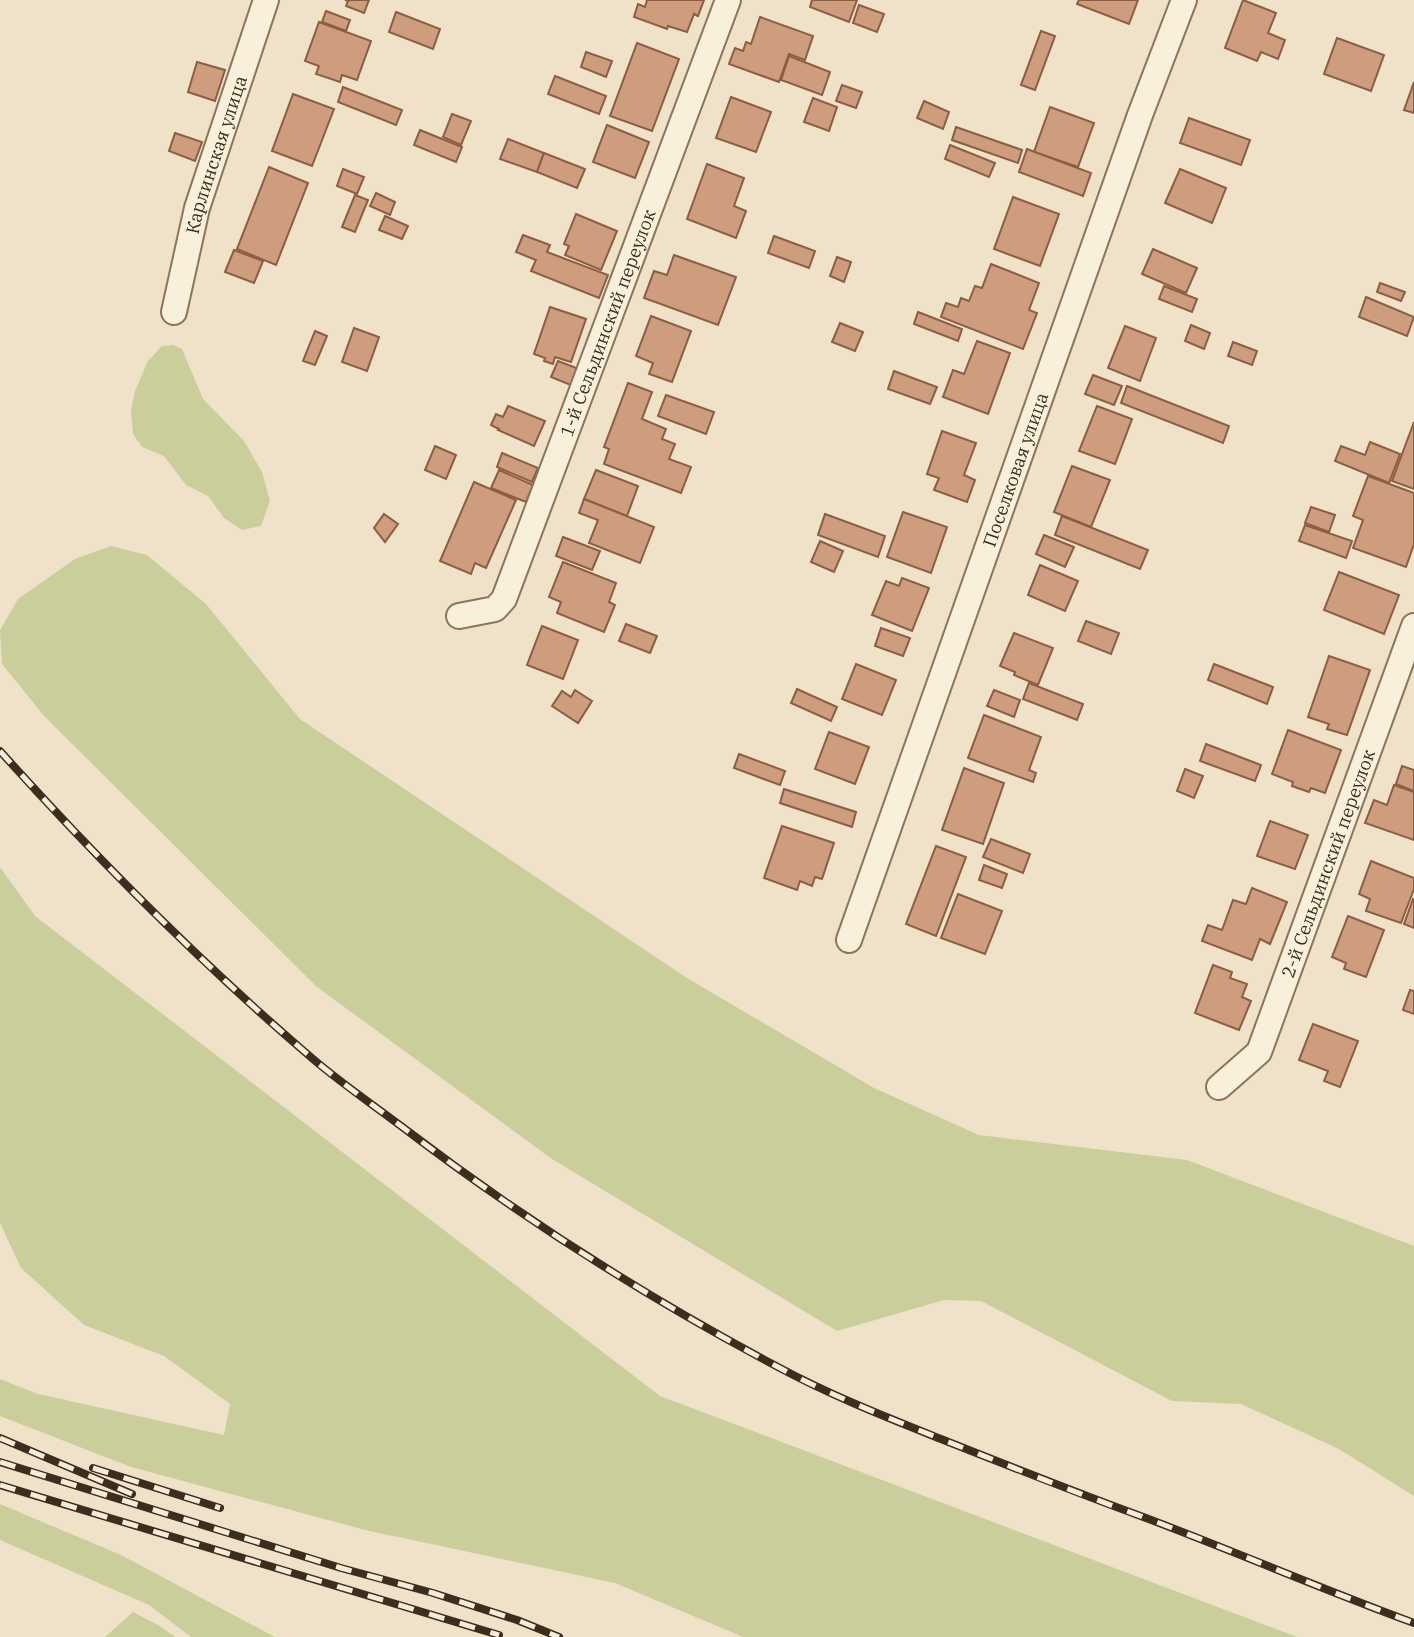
<svg xmlns="http://www.w3.org/2000/svg" width="1414" height="1637" font-family="'IBM Plex Serif',serif">
  <style>
    .green { fill: #cace9b }
    .building { fill: #cd9d7e; stroke: #8b5d42; stroke-width: 2 }
    .lines { fill: none; stroke-linecap: round; stroke-linejoin: round }
    .minor-casing { stroke: #8c745d; stroke-width: 28 }
    .minor { stroke: #f9f0dc; stroke-width: 24 }
    .rail-casing { stroke: #3c2d20; stroke-width: 8 }
    .rail { stroke: #f6edd8; stroke-width: 5; stroke-dasharray: 16; stroke-linecap: butt }
    .labels { text-anchor: middle; dominant-baseline: central; stroke-width: 5; stroke-linejoin: round; paint-order: stroke }
    .street-label { font-size: 18px; fill: #3c2d20; stroke: #f6edd8 }
  </style>
  <rect width="100%" height="100%" fill="#efe2c8"/>
  <g class="green">
    <polygon points="173,345 182,349 203,399 244,441 262,472 270,501 261,526 242,530 224,518 208,496 186,485 164,456 142,447 133,434 131,411 135,391 148,361 162,346"/>
    <polygon points="111,546 147,555 206,604 300,719 687,978 874,1088 979,1135 1187,1160 1414,1246 1414,1496 1339,1449 1241,1404 1172,1401 981,1301 944,1300 837,1331 552,1159 317,987 45,717 2,664 0,630 18,599 75,559"/>
    <polygon points="0,867 35,916 660,1396 1297,1637 743,1637 615,1583 365,1530 131,1467 0,1416 0,1379 38,1394 224,1435 230,1404 164,1356 84,1325 21,1268 0,1223"/>
    <polygon points="0,1504 121,1555 275,1637 191,1637 149,1605 0,1540"/>
    <polygon points="133,1612 160,1626 175,1637 105,1637"/>
  </g>
  <g class="building">
    <polygon points="345,0 369,0 364,13 346,6 348,1"/>
    <polygon points="647,0 704,0 698,16 694,14 687,32 668,26 667,29 634,17 638,4 645,7"/>
    <polygon points="812,0 857,0 849,22 810,7"/>
    <polygon points="1079,0 1138,0 1129,24 1077,4"/>
    <polygon points="1243,0 1276,13 1268,33 1285,40 1278,59 1261,52 1257,61 1225,48"/>
    <polygon points="859,5 884,14 877,32 853,23"/>
    <polygon points="326,11 350,20 346,31 322,22"/>
    <polygon points="396,12 440,29 433,49 389,32"/>
    <polygon points="760,17 813,36 805,60 789,54 779,82 729,64 735,48 743,51 746,42 751,44"/>
    <polygon points="319,22 371,41 357,80 342,75 340,82 316,74 319,66 305,61"/>
    <polygon points="1041,31 1055,36 1035,90 1021,85"/>
    <polygon points="1337,38 1384,55 1371,91 1324,74"/>
    <polygon points="637,43 679,59 652,131 610,116"/>
    <polygon points="586,52 612,61 606,77 581,67"/>
    <polygon points="789,56 830,72 822,95 781,80"/>
    <polygon points="197,62 225,70 215,101 188,92"/>
    <polygon points="555,76 606,96 599,114 548,94"/>
    <polygon points="1414,82 1414,113 1404,110"/>
    <polygon points="842,85 862,92 856,108 836,101"/>
    <polygon points="343,87 402,110 396,125 338,102"/>
    <polygon points="293,94 334,109 312,166 272,151"/>
    <polygon points="731,97 771,112 756,152 716,138"/>
    <polygon points="813,98 837,107 829,131 804,122"/>
    <polygon points="924,101 949,112 943,129 917,118"/>
    <polygon points="1050,107 1094,123 1078,167 1034,152"/>
    <polygon points="452,114 471,121 461,145 443,137"/>
    <polygon points="1189,118 1250,140 1241,165 1180,143"/>
    <polygon points="607,125 649,142 635,178 593,162"/>
    <polygon points="956,127 1022,150 1018,163 952,140"/>
    <polygon points="420,130 462,147 456,162 414,145"/>
    <polygon points="175,133 202,142 195,161 169,151"/>
    <polygon points="508,139 544,153 537,172 500,159"/>
    <polygon points="950,145 995,163 989,177 945,159"/>
    <polygon points="1027,149 1091,173 1083,196 1019,172"/>
    <polygon points="544,153 585,169 577,188 537,172"/>
    <polygon points="707,164 744,178 734,206 746,211 736,238 687,219"/>
    <polygon points="269,167 308,183 276,265 237,249"/>
    <polygon points="343,169 364,177 357,194 337,186"/>
    <polygon points="1180,169 1226,188 1212,223 1165,203"/>
    <polygon points="376,193 395,202 390,215 370,206"/>
    <polygon points="355,195 368,200 355,232 342,227"/>
    <polygon points="1013,197 1059,214 1040,266 994,249"/>
    <polygon points="576,214 617,231 601,270 565,255 569,246 564,244"/>
    <polygon points="385,216 408,226 402,239 379,230"/>
    <polygon points="523,235 550,245 547,252 608,275 599,298 531,271 536,260 516,252"/>
    <polygon points="774,236 815,251 809,268 768,253"/>
    <polygon points="1153,249 1197,268 1186,293 1142,274"/>
    <polygon points="234,250 263,261 254,283 225,272"/>
    <polygon points="674,255 736,277 718,325 644,298 654,271 667,275"/>
    <polygon points="837,257 851,262 844,282 830,276"/>
    <polygon points="991,264 1039,283 1029,310 1037,313 1023,349 941,317 946,303 958,307 961,298 969,301 975,286 982,288"/>
    <polygon points="1380,283 1405,292 1401,301 1377,292"/>
    <polygon points="1164,286 1197,299 1192,312 1159,299"/>
    <polygon points="1366,297 1414,317 1407,336 1359,317"/>
    <polygon points="550,307 586,319 571,362 555,357 553,364 544,361 545,358 534,354"/>
    <polygon points="918,312 962,329 958,341 914,324"/>
    <polygon points="651,316 691,331 672,382 649,374 653,363 636,356"/>
    <polygon points="840,323 863,332 855,351 832,342"/>
    <polygon points="1191,325 1210,333 1204,349 1185,341"/>
    <polygon points="1125,326 1156,338 1140,381 1108,368"/>
    <polygon points="354,328 379,337 367,371 342,362"/>
    <polygon points="315,331 327,336 315,365 303,361"/>
    <polygon points="977,341 1010,353 988,414 943,397 953,370 964,374"/>
    <polygon points="1233,342 1257,351 1252,365 1228,356"/>
    <polygon points="558,361 579,369 573,386 551,377"/>
    <polygon points="894,371 937,387 930,404 888,389"/>
    <polygon points="1093,375 1122,386 1114,405 1085,394"/>
    <polygon points="628,383 652,392 642,419 666,429 662,439 675,444 669,459 691,467 681,493 604,464 609,449 604,447"/>
    <polygon points="1127,386 1229,426 1223,443 1121,403"/>
    <polygon points="666,395 714,412 706,434 658,416"/>
    <polygon points="508,406 545,421 534,446 498,430 499,429 491,425 496,414 503,417"/>
    <polygon points="1097,406 1132,419 1115,464 1079,451"/>
    <polygon points="1414,422 1414,489 1392,481"/>
    <polygon points="942,431 976,443 964,475 975,480 967,502 934,490 939,478 927,474"/>
    <polygon points="1370,442 1400,454 1389,483 1335,461 1341,446 1365,455"/>
    <polygon points="435,446 456,455 446,479 425,470"/>
    <polygon points="502,453 538,468 532,482 497,467"/>
    <polygon points="1072,466 1110,480 1091,527 1054,512"/>
    <polygon points="499,470 533,485 526,502 491,488"/>
    <polygon points="596,470 638,486 627,516 584,499"/>
    <polygon points="1368,476 1414,493 1414,544 1406,567 1353,548 1363,520 1353,516"/>
    <polygon points="474,482 516,500 486,568 475,563 471,574 440,561"/>
    <polygon points="584,499 654,527 640,563 589,543 598,520 579,513"/>
    <polygon points="1311,507 1335,515 1329,532 1305,523"/>
    <polygon points="903,512 947,527 931,573 887,557"/>
    <polygon points="384,514 398,524 385,542 374,528"/>
    <polygon points="825,514 885,536 878,557 818,535"/>
    <polygon points="1062,516 1148,550 1140,569 1055,535"/>
    <polygon points="1305,525 1352,541 1346,558 1299,541"/>
    <polygon points="1044,535 1074,547 1065,567 1036,554"/>
    <polygon points="563,537 600,551 592,570 556,556"/>
    <polygon points="820,541 843,551 834,572 811,562"/>
    <polygon points="563,562 616,583 609,602 615,605 604,632 557,613 561,602 549,597"/>
    <polygon points="1040,565 1078,581 1065,611 1028,595"/>
    <polygon points="1339,572 1399,595 1384,634 1324,610"/>
    <polygon points="902,578 929,588 912,631 872,615 886,581 899,586"/>
    <polygon points="1086,621 1119,633 1111,654 1078,641"/>
    <polygon points="626,624 657,636 650,653 619,641"/>
    <polygon points="542,626 578,640 563,679 527,665"/>
    <polygon points="881,628 910,638 903,656 875,646"/>
    <polygon points="1014,633 1053,648 1038,685 1014,675 1015,672 1000,666"/>
    <polygon points="1329,656 1370,670 1347,735 1327,729 1329,724 1308,717"/>
    <polygon points="856,664 896,680 882,715 842,699"/>
    <polygon points="1214,664 1273,687 1267,704 1208,680"/>
    <polygon points="1029,683 1083,704 1077,720 1023,699"/>
    <polygon points="797,689 837,707 831,721 791,703"/>
    <polygon points="575,690 592,701 578,723 552,706 562,691 571,697"/>
    <polygon points="994,690 1020,700 1014,717 987,706"/>
    <polygon points="984,715 1041,737 1029,770 1036,773 1033,782 968,758"/>
    <polygon points="1288,730 1341,750 1325,793 1311,788 1309,792 1292,786 1293,782 1272,774"/>
    <polygon points="829,732 869,747 855,784 815,769"/>
    <polygon points="1206,744 1261,765 1255,781 1200,761"/>
    <polygon points="739,754 785,771 780,785 734,768"/>
    <polygon points="1402,766 1414,770 1414,791 1396,784"/>
    <polygon points="964,768 1004,783 983,844 942,830"/>
    <polygon points="1185,769 1203,776 1194,798 1177,791"/>
    <polygon points="1394,785 1414,792 1414,840 1365,823 1374,800 1387,805"/>
    <polygon points="784,789 856,812 852,827 780,803"/>
    <polygon points="1270,821 1308,835 1295,869 1257,856"/>
    <polygon points="782,826 834,843 822,879 815,877 812,886 800,881 797,890 764,878"/>
    <polygon points="991,839 1030,854 1023,873 983,857"/>
    <polygon points="936,846 966,857 936,936 906,924"/>
    <polygon points="1371,861 1414,878 1414,889 1401,923 1366,911 1370,899 1359,894"/>
    <polygon points="984,865 1007,874 1002,888 979,880"/>
    <polygon points="1252,888 1287,902 1270,944 1260,939 1252,960 1202,941 1208,925 1222,930 1233,900 1246,904"/>
    <polygon points="958,894 1002,911 985,954 941,938"/>
    <polygon points="1413,899 1414,900 1414,928 1404,924"/>
    <polygon points="1348,916 1384,930 1366,977 1344,969 1346,963 1332,957"/>
    <polygon points="1213,965 1232,972 1230,978 1247,984 1242,997 1251,1001 1239,1030 1195,1013"/>
    <polygon points="1410,990 1414,991 1414,1014 1403,1010"/>
    <polygon points="1313,1024 1358,1041 1340,1087 1324,1081 1328,1071 1299,1060"/>
  </g>
  <g class="lines">
    <defs>
      <g id="minor">
        <path id="s1" d="M174 312 197 208 266 0"/>
        <path id="s2" d="M459 616 495 609 504 599 728 0"/>
        <path id="s3" d="M849 940 1140 115 1184 0"/>
        <path id="s4" d="M1219 1087 1259 1052 1414 626"/>
      </g>
    </defs>
    <use href="#minor" class="minor-casing"/>
    <use href="#minor" class="minor"/>
    <defs>
      <g id="rail">
        <path d="M0 751C98 860 202 964 313 1059 341 1083 372 1104 401 1126 520 1217 646 1297 778 1367 830 1395 886 1417 941 1439 1009 1466 1077 1493 1146 1518 1236 1552 1324 1590 1414 1623"/>
        <polyline points="0,1438 132,1494"/>
        <polyline points="0,1462 341,1568 433,1593 517,1620 559,1637"/>
        <polyline points="93,1468 220,1508"/>
        <polyline points="0,1485 499,1635"/>
      </g>
    </defs>
    <use href="#rail" class="rail-casing"/>
    <use href="#rail" class="rail"/>
  </g>
  <g class="labels">
    <g class="street-label">
      <text stroke="none"><textPath href="#s1" startOffset="163">Карлинская улица</textPath></text>
      <text stroke="none"><textPath href="#s2" startOffset="345">1-й Сельдинский переулок</textPath></text>
      <text stroke="none"><textPath href="#s3" startOffset="499">Поселковая улица</textPath></text>
      <text stroke="none"><textPath href="#s4" startOffset="254">2-й Сельдинский переулок</textPath></text>
    </g>
  </g>
</svg>
